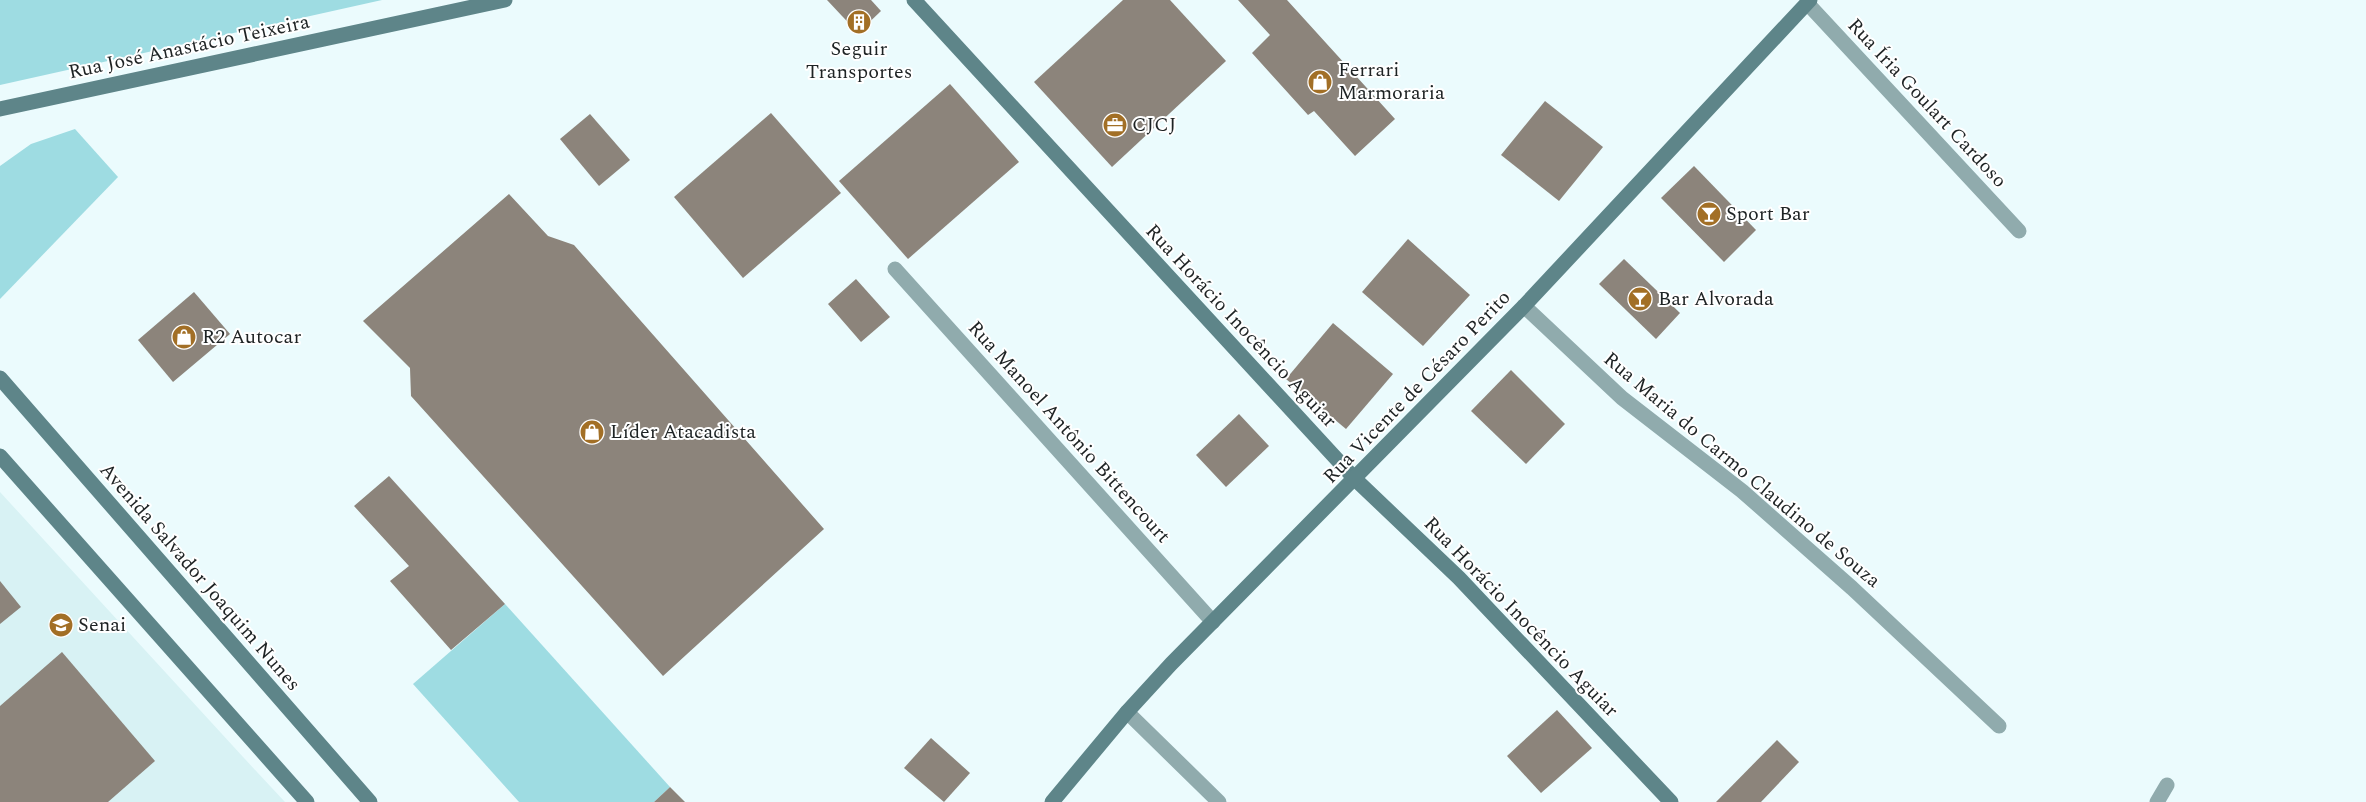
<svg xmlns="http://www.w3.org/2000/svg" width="2366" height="802" font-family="Spectral,serif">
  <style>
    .built { fill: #d8f2f4 }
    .green { fill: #9edce2 }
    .building { fill: #8c847b }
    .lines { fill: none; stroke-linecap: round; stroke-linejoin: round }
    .street { stroke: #90abad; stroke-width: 15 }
    .secondary { stroke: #5e8589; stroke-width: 15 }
    .labels { text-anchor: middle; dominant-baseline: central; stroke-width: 4; stroke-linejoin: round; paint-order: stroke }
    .street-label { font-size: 20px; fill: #1e2324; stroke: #fff }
    .poi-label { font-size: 20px; fill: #1e2324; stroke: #fff; text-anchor: start }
  </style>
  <rect width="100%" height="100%" fill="#ebfbfd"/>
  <polygon class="built" points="0,492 244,758 285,802 0,802"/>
  <g class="green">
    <polygon points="0,0 382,0 0,85"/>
    <polygon points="75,129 118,177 0,299 0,166 31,144"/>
    <polygon points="505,604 670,787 654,802 519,802 413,684"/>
  </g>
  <g class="building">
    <polygon points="827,0 871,0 881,11 858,33"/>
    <polygon points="1123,0 1170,0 1226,61 1112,167 1034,82"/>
    <polygon points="1238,0 1287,0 1395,119 1355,156 1314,111 1308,115 1252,53 1270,35"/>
    <polygon points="950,84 1019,162 908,259 839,181"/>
    <polygon points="1545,101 1603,147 1559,201 1501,155"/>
    <polygon points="771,113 841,193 743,278 674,197"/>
    <polygon points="590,114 630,160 599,186 560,139"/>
    <polygon points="1694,166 1756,230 1724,262 1661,198"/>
    <polygon points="509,194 548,236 574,245 824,529 663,676 411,396 410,368 363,321"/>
    <polygon points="1408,239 1470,295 1423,346 1362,292"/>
    <polygon points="1624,259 1680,313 1656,339 1599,284"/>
    <polygon points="856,279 890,317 861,342 828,304"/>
    <polygon points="194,292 230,334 173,382 138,340"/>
    <polygon points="1333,323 1393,374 1346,429 1286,379"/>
    <polygon points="1511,370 1565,424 1526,464 1471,411"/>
    <polygon points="1239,414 1269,446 1226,487 1196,455"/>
    <polygon points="389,476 505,604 451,650 390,581 409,566 354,506"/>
    <polygon points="0,581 21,607 0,624"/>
    <polygon points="62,652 155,761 108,802 0,802 0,706"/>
    <polygon points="1557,710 1592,748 1541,793 1507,756"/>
    <polygon points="931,738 970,773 944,802 904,768"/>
    <polygon points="1777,740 1799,762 1761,802 1716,802"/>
    <polygon points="670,787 685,802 654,802"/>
  </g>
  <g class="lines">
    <g class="street">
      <polyline points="1807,3 2019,231"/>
      <polyline points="895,269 1213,622"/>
      <polyline points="1524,306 1622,398 1742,491 1852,588 1999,726"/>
      <polyline points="1127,712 1219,802"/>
      <polyline points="2157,802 2167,785"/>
    </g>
    <g class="secondary">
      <polyline points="914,0 1355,479 1459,578 1671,802"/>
      <polyline points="0,109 505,0"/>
      <polyline points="0,378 370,802"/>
      <polyline points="0,456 307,802"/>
      <polyline points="1052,802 1127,712 1171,664 1524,306 1810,0"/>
    </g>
  </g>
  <defs>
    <symbol id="building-disc" viewBox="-11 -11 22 22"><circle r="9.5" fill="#a26f26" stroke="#fff"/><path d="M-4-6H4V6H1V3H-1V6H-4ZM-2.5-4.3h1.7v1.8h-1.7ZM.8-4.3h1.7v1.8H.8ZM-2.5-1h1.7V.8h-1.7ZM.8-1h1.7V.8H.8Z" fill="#fff"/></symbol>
    <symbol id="shop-disc" viewBox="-11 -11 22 22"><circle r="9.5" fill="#a26f26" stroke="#fff"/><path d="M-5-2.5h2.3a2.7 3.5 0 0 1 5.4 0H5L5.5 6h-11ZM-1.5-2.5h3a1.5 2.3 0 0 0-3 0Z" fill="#fff"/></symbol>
    <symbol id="office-disc" viewBox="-11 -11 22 22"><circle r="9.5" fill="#a26f26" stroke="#fff"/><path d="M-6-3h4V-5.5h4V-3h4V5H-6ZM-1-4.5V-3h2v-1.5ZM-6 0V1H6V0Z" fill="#fff"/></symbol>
    <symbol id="bar-disc" viewBox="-11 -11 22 22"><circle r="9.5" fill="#a26f26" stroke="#fff"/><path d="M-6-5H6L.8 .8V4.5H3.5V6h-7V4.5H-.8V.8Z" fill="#fff"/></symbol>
    <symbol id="university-disc" viewBox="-11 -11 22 22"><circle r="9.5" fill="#a26f26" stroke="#fff"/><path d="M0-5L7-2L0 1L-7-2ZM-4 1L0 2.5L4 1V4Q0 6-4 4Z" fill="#fff"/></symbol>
  </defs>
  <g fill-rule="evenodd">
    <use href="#building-disc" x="845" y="8" width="28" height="28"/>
    <use href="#shop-disc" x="1306" y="68" width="28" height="28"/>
    <use href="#office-disc" x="1101" y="111" width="28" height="28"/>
    <use href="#bar-disc" x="1695" y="200" width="28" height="28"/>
    <use href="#bar-disc" x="1626" y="285" width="28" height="28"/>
    <use href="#shop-disc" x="170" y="323" width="28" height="28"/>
    <use href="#shop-disc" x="578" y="418" width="28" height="28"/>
    <use href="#university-disc" x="47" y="611" width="28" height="28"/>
  </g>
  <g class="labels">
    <g class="street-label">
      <text transform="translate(189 47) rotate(-12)">Rua José Anastácio Teixeira</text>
      <text transform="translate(1927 103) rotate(47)">Rua Íria Goulart Cardoso</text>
      <text transform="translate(1241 326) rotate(47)">Rua Horácio Inocêncio Aguiar</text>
      <text transform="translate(1417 387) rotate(-46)">Rua Vicente de Césaro Perito</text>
      <text transform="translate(1069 432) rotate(48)">Rua Manoel Antônio Bittencourt</text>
      <text transform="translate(1742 470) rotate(40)">Rua Maria do Carmo Claudino de Souza</text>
      <text transform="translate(200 577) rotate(49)">Avenida Salvador Joaquim Nunes</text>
      <text transform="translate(1521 617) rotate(46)">Rua Horácio Inocêncio Aguiar</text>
    </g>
    <g class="poi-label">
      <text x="859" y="49" text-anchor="middle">Seguir<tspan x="859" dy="23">Transportes</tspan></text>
      <text x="1338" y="70">Ferrari<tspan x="1338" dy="23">Marmoraria</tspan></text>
      <text x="1132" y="125">CJCJ</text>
      <text x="1726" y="214">Sport Bar</text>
      <text x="1658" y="299">Bar Alvorada</text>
      <text x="202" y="337">R2 Autocar</text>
      <text x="610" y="432">Líder Atacadista</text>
      <text x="78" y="625">Senai</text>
    </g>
  </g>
</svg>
